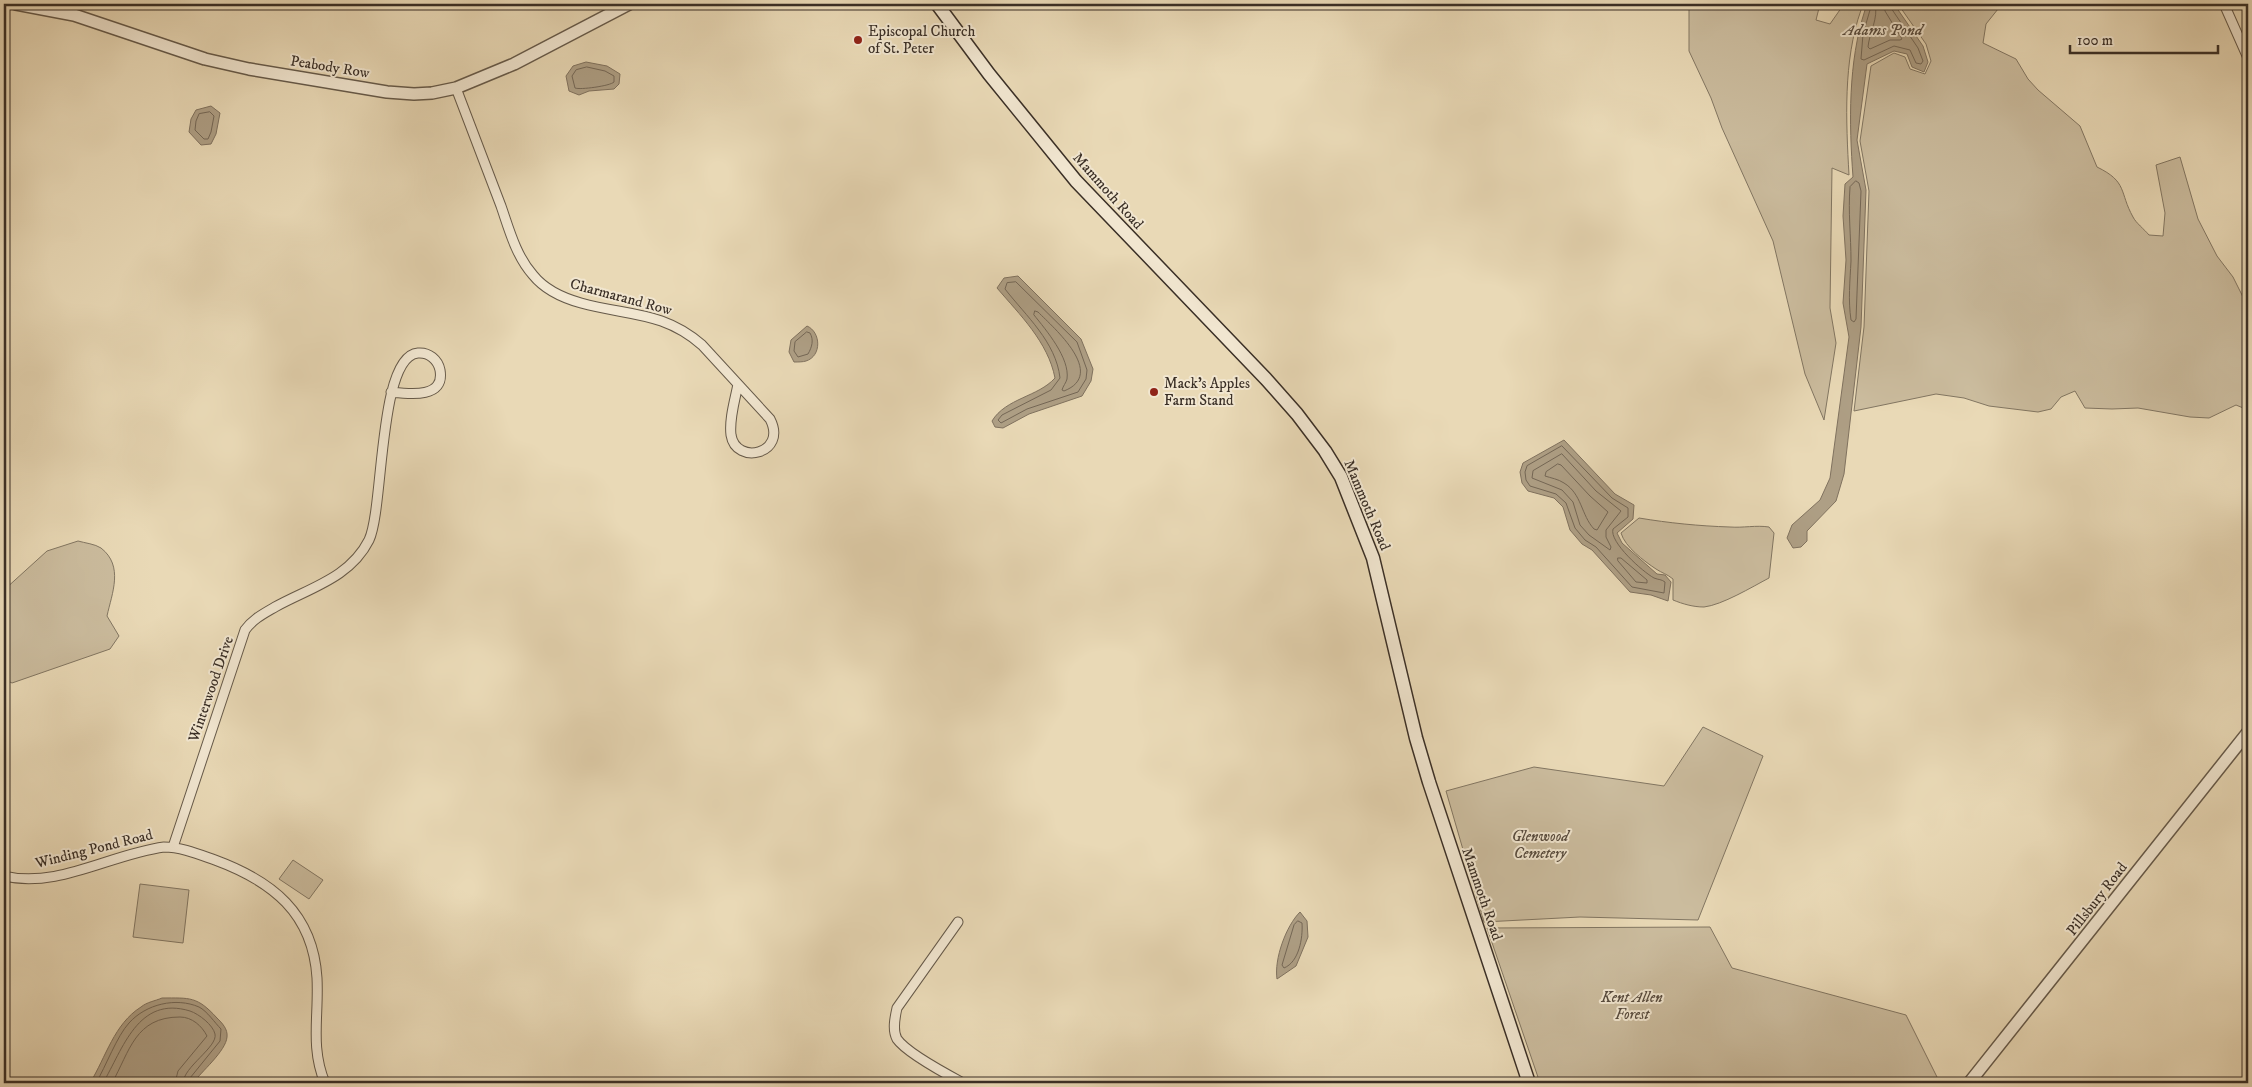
<svg xmlns="http://www.w3.org/2000/svg" width="2252" height="1087" font-family="'IM FELL DW Pica',serif">
  <style>
    .green { fill: #cbbc9e; stroke: #827662 }
    .water { fill: #ae9f85; stroke: #80725f }
    .lines { fill: none; stroke-linecap: round; stroke-linejoin: round }
    .shore { stroke: #746756; stroke-width: 1 }
    .minor-casing { stroke: #665a4a; stroke-width: 11 }
    .tertiary-casing { stroke: #665a4a; stroke-width: 14 }
    .secondary-casing { stroke: #3a2f26; stroke-width: 15 }
    .minor { stroke: #f1e6d0; stroke-width: 9 }
    .tertiary { stroke: #f1e6d0; stroke-width: 11 }
    .secondary { stroke: #f1e6d0; stroke-width: 12 }
    .poi-dot { fill: #8f2418; stroke: #f1e6d0; stroke-width: 2 }
    .labels { text-anchor: middle; dominant-baseline: central; stroke-width: 4; stroke-linejoin: round; paint-order: stroke }
    .poi-label { font-size: 15px; fill: #3a2f26; stroke: #f1e6d0; text-anchor: start }
    .street-label { font-size: 15px; fill: #3a2f26; stroke: #f1e6d0 }
    .park-label { font-size: 15px; font-style: italic; fill: #574b3e; stroke: #f1e6d0 }
    .water-label { font-size: 16px; font-style: italic; fill: #574b3e; stroke: #f1e6d0 }
  </style>
  <rect width="100%" height="100%" fill="#e9d9b6"/>
  <filter id="stains"><feTurbulence type="fractalNoise" baseFrequency=".004" numOctaves="4"/><feColorMatrix values="0 0 0 0 .2 0 0 0 0 .09 0 0 0 0 .02 0 0 0 .5 -.17"/></filter>
  <radialGradient id="worn" r=".72"><stop offset=".6" stop-color="#630" stop-opacity="0"/><stop offset="1" stop-color="#630" stop-opacity=".3"/></radialGradient>
  <g class="green">
    <path d="M1691 4H1820L1816 20 1830 24 1844 4H1858L1861 10C1843 61 1846 121 1849 175L1832 168 1830 308 1836 343 1824 420 1805 374 1773 241 1722 128 1711 98 1689 51V10Z"/>
    <path d="M1898 4H2002L1986 24 1983 43 2016 59 2028 79 2038 90 2080 126 2097 167C2128 182 2119 192 2133 217 2136 223 2144 229 2149 235L2163 236 2165 213 2156 165 2180 157 2198 219 2217 256 2233 277 2248 307V410L2236 405 2209 418 2190 417 2138 408 2112 409 2085 408 2075 391 2061 397 2051 409 2038 412 1989 406 1964 398 1936 394 1854 411 1864 327 1869 191 1860 141 1871 66 1894 53 1905 57 1910 69 1925 74 1931 61 1926 44Z"/>
    <path d="M1639 518C1669 523 1699 526 1730 527 1743 528 1756 525 1769 527L1774 533 1769 578C1752 587 1722 605 1704 607 1693 607 1683 604 1673 600V579C1667 574 1662 573 1656 569 1644 561 1625 547 1621 533Z"/>
    <path d="M78 541C85 543 95 544 101 548 124 566 112 593 107 616L119 636 110 649 12 683 4 679V590L47 551Z"/>
    <polygon points="1703,727 1763,756 1698,920 1580,917 1484,922 1446,791 1534,767 1664,786"/>
    <polygon points="293,860 323,880 309,899 279,879"/>
    <polygon points="140,884 189,890 183,943 133,937"/>
    <polygon points="1710,927 1732,968 1906,1015 1940,1083 1540,1083 1487,928"/>
  </g>
  <g class="water">
    <path d="M1862 4H1894L1923 46 1928 62 1924 72 1912 67 1907 54 1894 51 1867 64 1857 140 1866 190 1861 327 1844 474 1836 501 1807 531V541L1801 547 1793 548 1787 538 1792 525 1820 500 1830 478 1849 337 1843 303 1846 260 1843 216 1845 184 1853 177C1849 123 1848 62 1865 10Z"/>
    <polygon points="586,62 607,66 620,74 619,84 614,89 589,91 579,95 569,91 566,76 573,66"/>
    <polygon points="211,106 220,113 216,134 211,144 201,145 189,132 191,119 196,110"/>
    <path d="M1018 276 1081 339 1093 369 1091 381 1082 396 1029 414 1003 428 995 427 992 421C1006 398 1038 397 1055 378 1048 342 1020 315 997 288L1004 278Z"/>
    <path d="M807 326C821 332 822 356 806 361 803 362 798 362 794 362L789 352 791 340Z"/>
    <polygon points="1564,440 1615,494 1634,505 1633,519 1617,533 1622,543 1657,574 1665,575 1671,582 1668,601 1651,595 1630,592 1592,550 1582,544 1570,530 1563,507 1554,498 1528,491 1522,483 1520,472 1523,463"/>
    <path d="M1300 912 1307 921 1308 937 1296 966 1277 979C1274 959 1286 926 1300 912Z"/>
    <path d="M162 998C190 998 197 996 217 1018 222 1023 228 1029 227 1037 226 1051 201 1072 193 1083H90C106 1057 114 1024 141 1007 147 1002 155 1001 162 998Z"/>
  </g>
  <g class="lines">
    <g class="shore">
      <polyline points="1868,4 1870,10 1863,34 1861,59 1864,60 1894,46 1910,50 1916,63 1921,64 1923,61 1918,48 1891,8 1890,4"/>
      <path d="M1875 4C1879 17 1869 34 1868 47L1870 49 1890 40H1900L1902 39 1885 11 1884 4"/>
      <path d="M587 67 605 71 614 76V82C610 86 580 90 575 88L572 76 576 70Z"/>
      <polygon points="210,112 214,116 211,132 208,139 204,139 195,130 196,121 199,114"/>
      <path d="M1856 181 1859 183 1861 191 1856 319 1854 322 1851 320C1848 300 1850 281 1851 261 1851 236 1848 212 1850 187Z"/>
      <path d="M1016 282 1077 342 1087 370 1086 379 1078 392 1027 409 1001 423 998 420 1002 415 1051 390 1060 378C1056 342 1026 316 1005 289L1007 283Z"/>
      <path d="M1035 311 1038 312C1054 328 1107 374 1064 391L1062 390C1063 386 1066 383 1067 379 1070 358 1046 330 1034 315Z"/>
      <path d="M807 332 810 333C814 340 812 347 808 354L798 357 794 351 795 342Z"/>
      <path d="M1562 446 1612 498 1628 508V517L1613 529C1609 542 1643 572 1654 578 1659 580 1661 579 1665 582L1664 593 1632 587 1596 547 1585 540 1575 528 1566 503 1556 494 1530 486 1526 480 1525 472 1527 466Z"/>
      <polygon points="1562,454 1596,491 1621,511 1606,530 1606,537 1611,547 1610,550 1589,535 1580,525 1573,502 1562,490 1532,478 1533,471"/>
      <path d="M1558 464 1561 465 1590 496 1608 512 1597 530 1594 529C1581 515 1582 494 1564 483 1558 479 1551 478 1545 476L1546 472Z"/>
      <polygon points="1618,558 1621,558 1647,580 1647,583 1636,582 1618,561"/>
      <path d="M1298 921 1302 923C1303 938 1299 962 1284 968L1282 965 1294 925Z"/>
      <path d="M96 1083C106 1066 117 1036 129 1023 146 1004 176 997 199 1007 207 1011 215 1023 221 1029L220 1041 190 1078 189 1083"/>
      <path d="M103 1083C123 1049 138 995 190 1011 199 1014 213 1025 215 1034 218 1047 183 1067 183 1083"/>
      <path d="M112 1083C130 1051 135 1017 180 1017 192 1017 202 1026 207 1036L178 1071 175 1083"/>
    </g>
    <defs>
      <g id="minor">
        <polyline points="2224,4 2248,58"/>
        <path d="M456 88C471 127 486 166 501 206 509 229 516 256 533 275 545 290 563 298 581 303 628 316 663 311 702 345L770 419C788 454 736 466 731 435 729 419 735 400 738 384"/>
        <path d="M173 847 245 630C253 619 263 614 275 607 309 588 350 578 369 540 384 509 378 356 418 353 429 352 438 360 440 370 445 399 409 394 391 392"/>
        <path d="M4 876C57 889 111 854 164 847 181 847 198 854 215 860 272 881 313 913 317 978 319 1016 310 1047 325 1083"/>
        <path d="M958 922 897 1008C895 1017 892 1030 897 1039 906 1052 948 1075 963 1083"/>
      </g>
      <g id="tertiary">
        <polyline points="16,4 74,15 205,59 249,69 387,92 414,94 432,93 456,88 514,64 629,4"/>
        <polyline points="1969,1083 2248,732"/>
      </g>
      <polyline id="secondary" points="937,4 989,74 1076,181 1266,379 1297,414 1325,451 1341,477 1373,558 1416,738 1429,782 1529,1083"/>
    </defs>
    <use href="#minor" class="minor-casing"/>
    <use href="#tertiary" class="tertiary-casing"/>
    <use href="#secondary" class="secondary-casing"/>
    <use href="#minor" class="minor"/>
    <use href="#tertiary" class="tertiary"/>
    <use href="#secondary" class="secondary"/>
  </g>
  <g class="poi-dot">
    <circle cx="858" cy="40" r="5"/>
    <circle cx="1154" cy="392" r="5"/>
  </g>
  <g class="labels">
    <g class="poi-label">
      <text x="868" y="31">Episcopal Church<tspan x="868" dy="17">of St. Peter</tspan></text>
      <text x="1164" y="383">Mack's Apples<tspan x="1164" dy="17">Farm Stand</tspan></text>
    </g>
    <g class="street-label">
      <text transform="translate(330 67) rotate(9)">Peabody Row</text>
      <text transform="translate(1108 191) rotate(48)">Mammoth Road</text>
      <text transform="translate(621 297) rotate(15)">Charmarand Row</text>
      <text transform="translate(1367 505) rotate(67)">Mammoth Road</text>
      <text transform="translate(211 689) rotate(-71)">Winterwood Drive</text>
      <text transform="translate(94 849) rotate(-14)">Winding Pond Road</text>
      <text transform="translate(1482 894) rotate(71)">Mammoth Road</text>
      <text transform="translate(2097 899) rotate(-52)">Pillsbury Road</text>
    </g>
    <g class="park-label">
      <text x="1540" y="836">Glenwood<tspan x="1540" dy="17">Cemetery</tspan></text>
      <text x="1632" y="997">Kent Allen<tspan x="1632" dy="17">Forest</tspan></text>
    </g>
    <g class="water-label">
      <text x="1883" y="30">Adams Pond</text>
    </g>
  </g>
  <rect width="2252" height="1087" fill="none" stroke="#e9d9b6" stroke-width="20"/>
  <rect x="5" y="5" width="2242" height="1077" fill="none" stroke="#3a2f26" stroke-width="2.5"/>
  <rect x="10" y="10" width="2232" height="1067" fill="none" stroke="#3a2f26"/>
  <path d="M2070 45v8h148v-8" fill="none" stroke="#3a2f26" stroke-width="2.5"/>
  <text x="2077" y="45" font-size="15" fill="#3a2f26" stroke="#f1e6d0" stroke-width="4" paint-order="stroke">100 m</text>
  <rect width="100%" height="100%" filter="url(#stains)"/>
  <rect width="100%" height="100%" fill="url(#worn)"/>
</svg>
